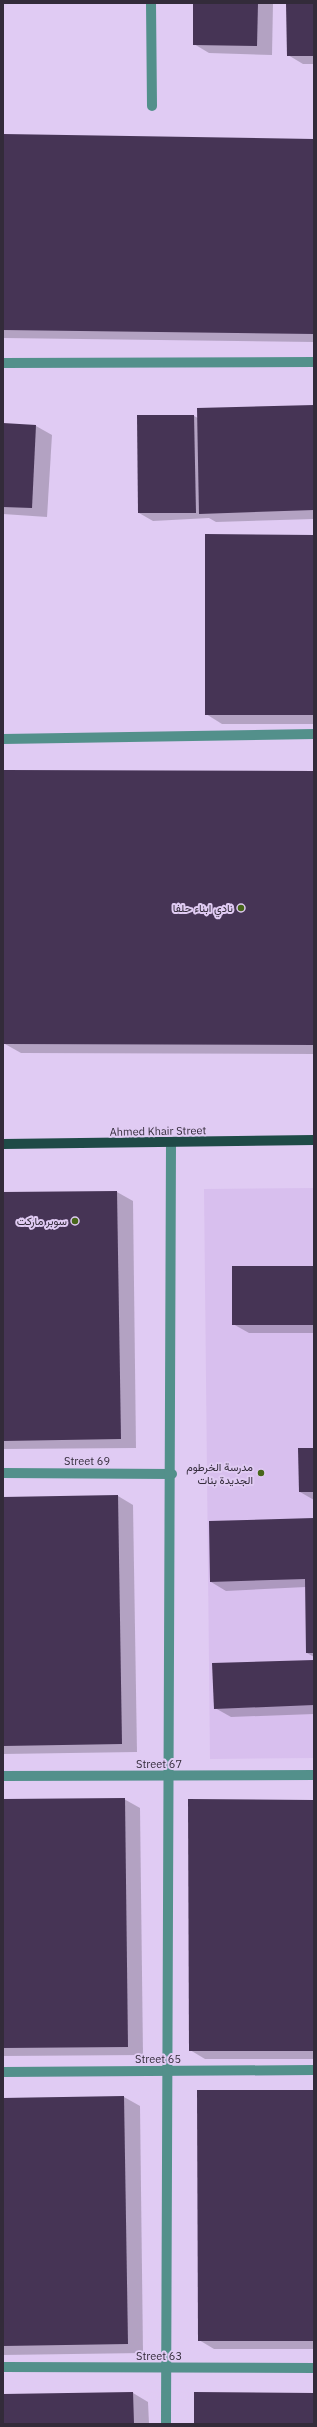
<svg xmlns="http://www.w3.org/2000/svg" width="317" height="2427" font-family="'IBM Plex Sans',Vazirmatn,sans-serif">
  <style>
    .built { fill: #d8bfee }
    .shadow { fill: #0003 }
    .building { fill: #463455 }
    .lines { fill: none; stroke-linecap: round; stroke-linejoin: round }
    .minor { stroke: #53908b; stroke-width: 10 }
    .major { stroke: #1f4a47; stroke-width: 10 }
    .poi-dot { fill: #47661a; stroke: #e0cbf3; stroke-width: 1.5 }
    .labels { text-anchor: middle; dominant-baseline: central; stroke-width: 4; stroke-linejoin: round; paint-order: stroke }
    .poi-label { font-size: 11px; fill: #332b3a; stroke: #e0cbf3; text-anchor: end }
    .street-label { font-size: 11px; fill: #332b3a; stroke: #e0cbf3 }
  </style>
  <rect width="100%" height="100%" fill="#e0cbf3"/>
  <polygon class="built" points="314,1188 314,1758 210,1759 204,1189"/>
  <g class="shadow">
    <polygon points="194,3 273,3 272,55 209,53 194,44"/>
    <polygon points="287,3 314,3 314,64 303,64 288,55"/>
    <polygon points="3,136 314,140 314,342 3,338"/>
    <polygon points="314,406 314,519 216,522 209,518 153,521 139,513 138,416 194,416 198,418"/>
    <polygon points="3,424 36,426 52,435 47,517 3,514"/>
    <polygon points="314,536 314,724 222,724 206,714"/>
    <polygon points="314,772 314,1054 21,1053 5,1044"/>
    <polygon points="117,1192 133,1201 136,1448 3,1449 3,1193"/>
    <polygon points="314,1267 314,1333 249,1333 233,1324"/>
    <polygon points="314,1449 314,1500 300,1492"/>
    <polygon points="118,1496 133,1505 137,1752 3,1754 3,1498"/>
    <polygon points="314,1519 314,1657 307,1653 306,1587 226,1591 211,1582"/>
    <polygon points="314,1661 314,1714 231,1717 215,1708"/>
    <polygon points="124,1799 140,1808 143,2055 3,2056 3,1800"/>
    <polygon points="314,1800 314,2059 205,2059 190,2050"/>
    <polygon points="314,2091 314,2349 214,2349 199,2340"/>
    <polygon points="124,2097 140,2106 143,2353 3,2355 3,2098"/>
    <polygon points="133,2393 148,2402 149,2424 3,2424 3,2395"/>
  </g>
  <g class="building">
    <polygon points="193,3 258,3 257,46 193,45"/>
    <polygon points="286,3 314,3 314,56 287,56"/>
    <polygon points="3,134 314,139 314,334 3,330"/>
    <polygon points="314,405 314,510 199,514 197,408"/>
    <polygon points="137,415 194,415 196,513 138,513"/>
    <polygon points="3,423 36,425 32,508 3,507"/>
    <polygon points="205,534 314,535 314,715 205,715"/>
    <polygon points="4,770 314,771 314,1045 4,1044"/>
    <polygon points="117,1191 121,1439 3,1441 3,1192"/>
    <rect x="232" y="1266" width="82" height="59"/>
    <polygon points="298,1448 314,1448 314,1492 299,1492"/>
    <polygon points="118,1495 122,1744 3,1746 3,1497"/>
    <polygon points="314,1518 314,1653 306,1653 305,1579 210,1582 209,1521"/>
    <polygon points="314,1660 314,1705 214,1709 212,1663"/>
    <polygon points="125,1798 128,2047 3,2048 3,1799"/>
    <polygon points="188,1799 314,1800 314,2051 189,2051"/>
    <polygon points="197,2090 314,2090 314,2341 198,2341"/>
    <polygon points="124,2096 128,2344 3,2346 3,2098"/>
    <polygon points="133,2392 134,2424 3,2424 3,2394"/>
    <polygon points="194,2392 314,2393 314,2424 194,2424"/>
  </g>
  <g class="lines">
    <g class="minor">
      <polyline points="151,3 152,106"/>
      <polyline points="3,363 314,362"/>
      <polyline points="3,739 314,734"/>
      <polyline points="3,1473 172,1474"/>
      <polyline points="3,1776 314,1775"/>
      <polyline points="3,2072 314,2070"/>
      <polyline points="3,2367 314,2368"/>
      <path d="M166 2424C167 1997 172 1570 171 1144"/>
    </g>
    <polyline class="major" points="3,1144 314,1140"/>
  </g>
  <g class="poi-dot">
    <circle cx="241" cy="908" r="4"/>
    <circle cx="75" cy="1221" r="4"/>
    <circle cx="261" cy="1473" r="4"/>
  </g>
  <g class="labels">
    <g class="poi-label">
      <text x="233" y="908">نادي ابناء حلفا</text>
      <text x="67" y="1221">سوبر ماركت</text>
      <text x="253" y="1467">مدرسة الخرطوم<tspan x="253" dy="13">الجديدة بنات</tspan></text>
    </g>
    <g class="street-label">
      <text transform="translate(158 1131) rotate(-1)">Ahmed Khair Street</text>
      <text x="87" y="1461">Street 69</text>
      <text x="159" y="1764">Street 67</text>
      <text x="158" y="2059">Street 65</text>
      <text x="159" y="2356">Street 63</text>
    </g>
  </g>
  <rect width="317" height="2427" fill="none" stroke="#332b3a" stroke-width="8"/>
</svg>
